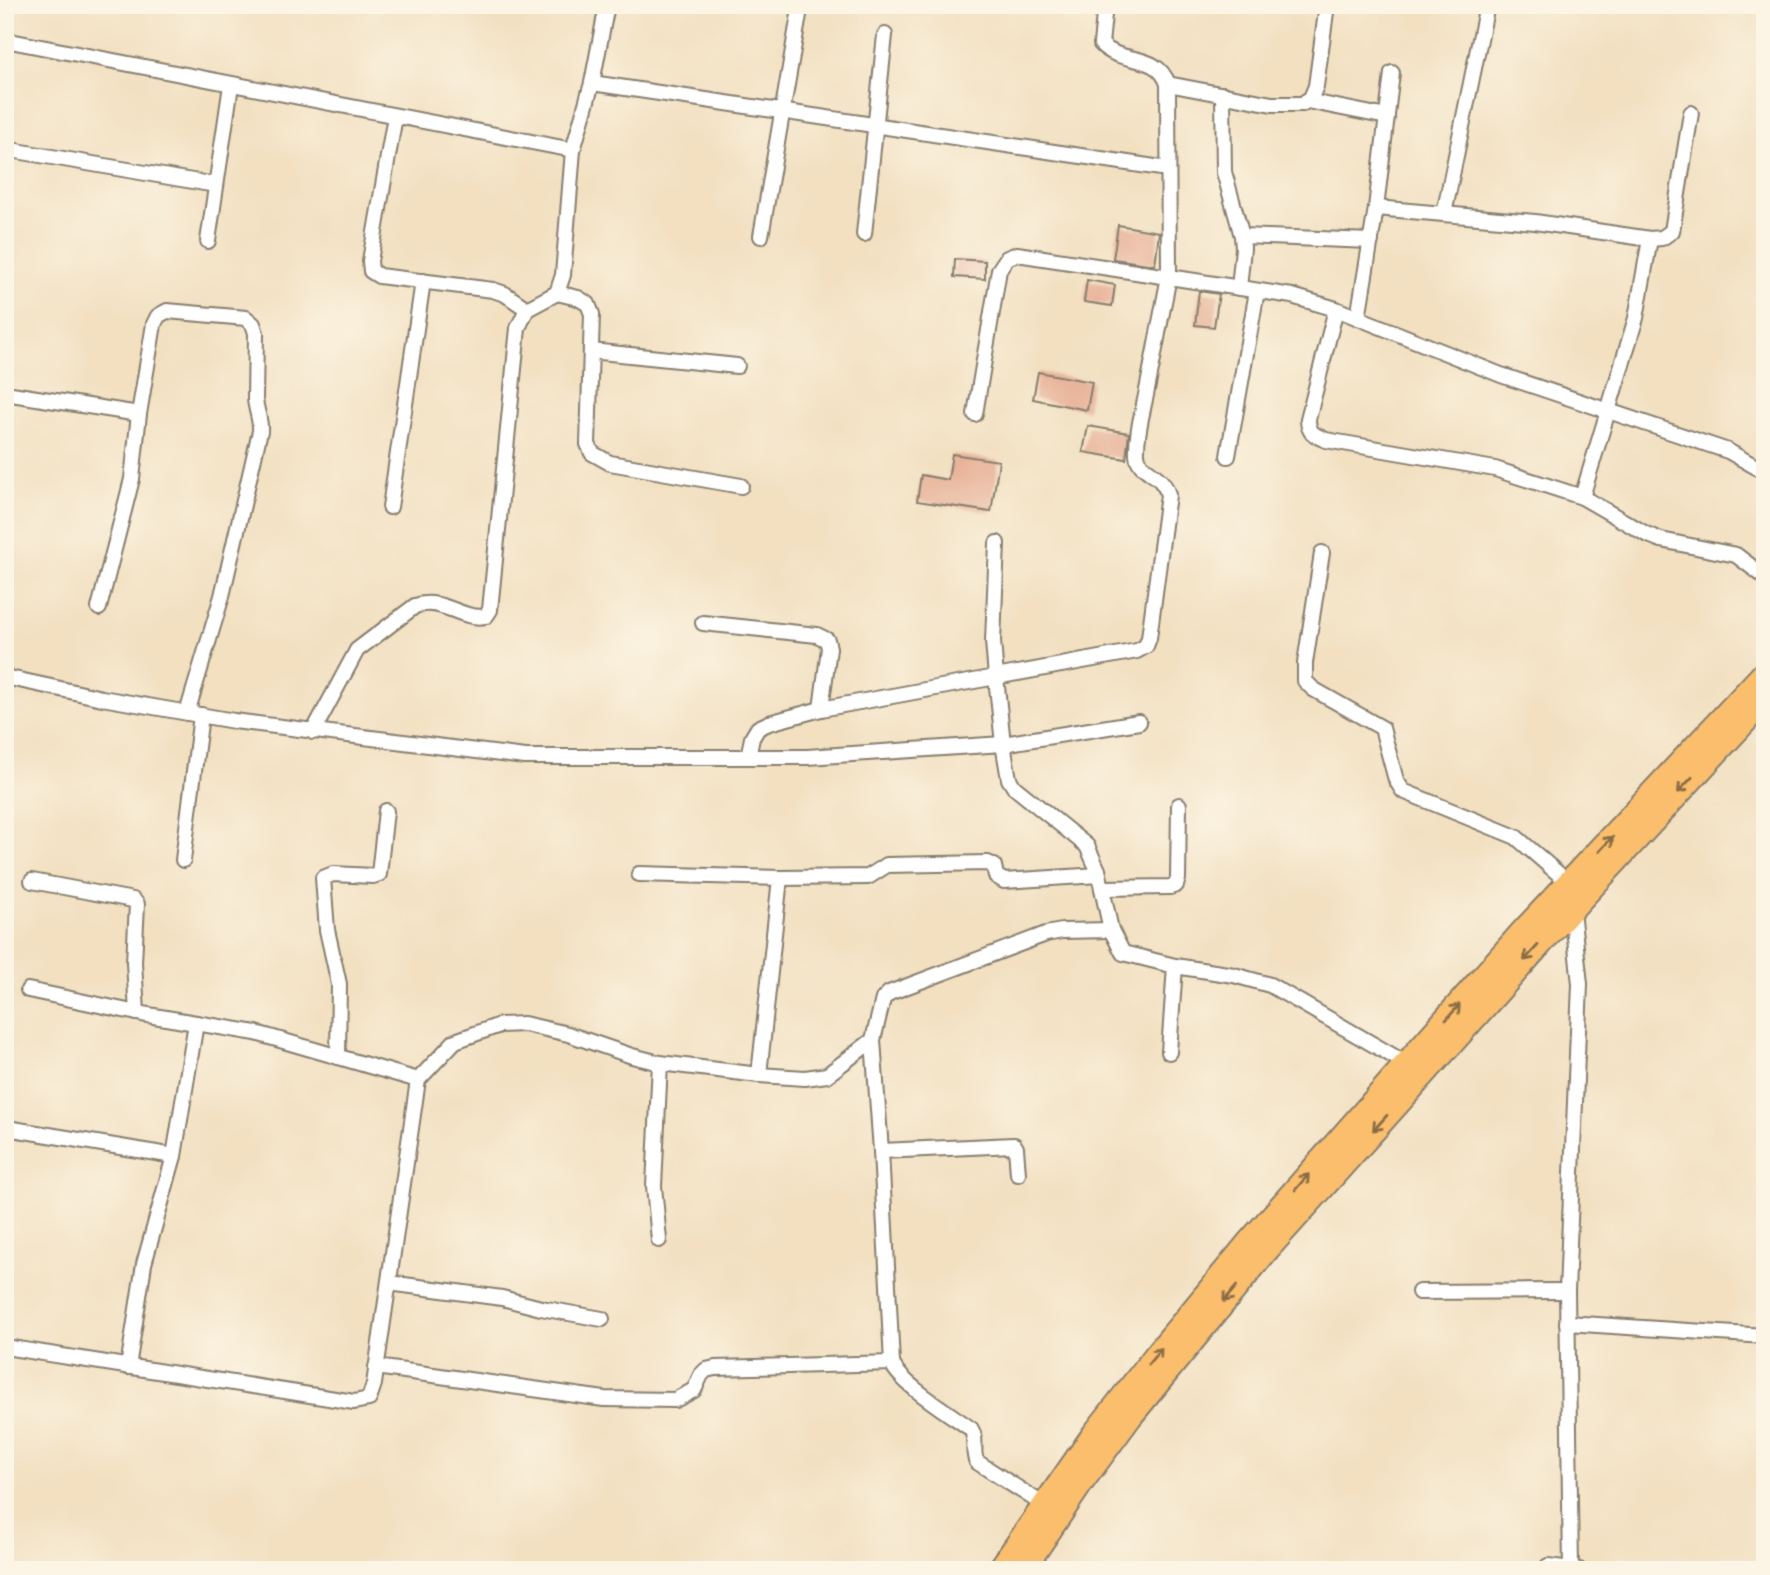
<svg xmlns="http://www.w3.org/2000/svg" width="1770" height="1575" font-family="'Patrick Hand',sans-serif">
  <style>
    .building { fill: #e8b399 }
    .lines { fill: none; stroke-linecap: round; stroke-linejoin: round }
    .street-casing { stroke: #877e6e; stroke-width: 18 }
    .highway-casing { stroke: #877e6e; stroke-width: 28 }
    .street { stroke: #fff; stroke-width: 14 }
    .highway { stroke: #fabe6d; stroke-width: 24 }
    .oneway { stroke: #8b6d44 }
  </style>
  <rect width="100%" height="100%" fill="#fcf5e5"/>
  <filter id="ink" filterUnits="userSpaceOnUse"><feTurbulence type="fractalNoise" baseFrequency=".0143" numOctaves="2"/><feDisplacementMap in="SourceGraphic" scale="14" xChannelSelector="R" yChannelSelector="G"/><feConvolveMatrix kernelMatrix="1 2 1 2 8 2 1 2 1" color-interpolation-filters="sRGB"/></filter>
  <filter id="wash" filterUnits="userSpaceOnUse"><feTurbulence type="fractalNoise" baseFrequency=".00686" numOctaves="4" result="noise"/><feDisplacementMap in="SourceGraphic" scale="28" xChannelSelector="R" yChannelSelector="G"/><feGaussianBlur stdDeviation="1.57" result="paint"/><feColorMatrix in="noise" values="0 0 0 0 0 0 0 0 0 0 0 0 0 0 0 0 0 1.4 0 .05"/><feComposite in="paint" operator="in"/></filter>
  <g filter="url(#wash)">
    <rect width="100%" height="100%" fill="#f2e0c1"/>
    <g id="blocks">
      <g class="building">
        <polygon points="1118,225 1159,232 1155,265 1113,259"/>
        <polygon points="955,259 985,261 985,279 954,277"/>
        <polygon points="1087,280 1115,285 1112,306 1084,302"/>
        <polygon points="1199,291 1219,294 1214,327 1195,325"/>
        <polygon points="1038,372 1092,382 1087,410 1033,399"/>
        <polygon points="1088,426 1129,433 1126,459 1083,452"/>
        <polygon points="952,454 999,461 991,512 917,501 921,475 948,480"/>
      </g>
    </g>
  </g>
  <g filter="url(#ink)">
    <use href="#blocks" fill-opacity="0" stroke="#877e6e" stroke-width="2"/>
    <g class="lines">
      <defs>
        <g id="street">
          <path d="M1105 5 1101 44C1122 66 1156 51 1168 84L1169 277 1292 296 1336 309 1501 375 1728 451 1765 472"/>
          <polyline points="5,40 573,150"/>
          <polyline points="592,83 1168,169"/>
          <polyline points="1168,84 1272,104 1302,104 1311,98 1316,86 1327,5"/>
          <polyline points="1223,94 1224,172 1242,236 1243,248 1239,288"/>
          <polyline points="1307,101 1387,117"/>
          <polyline points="395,116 370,261 371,271 379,276 493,290 505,294 527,309"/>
          <polyline points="5,149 216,185"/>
          <polyline points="1376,208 1392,73"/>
          <polyline points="1444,214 1487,5"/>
          <polyline points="864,234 885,35"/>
          <polyline points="761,236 800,9"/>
          <polyline points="1242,236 1371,241"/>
          <polyline points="1650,239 1662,238 1672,231 1691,113"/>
          <polyline points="208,241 231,85"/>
          <polyline points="557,293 578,298 588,304 592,314 588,444 592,453 610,463 741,486"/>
          <path d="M1336 309 1308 419C1308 433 1314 435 1326 440L1495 469 1582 497 1646 534 1661 540 1736 555 1765 577"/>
          <polyline points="1358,318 1376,208 1535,222 1650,239 1636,318 1582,497"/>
          <polyline points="591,351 737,366"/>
          <polyline points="5,393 139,414"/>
          <path d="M975 414 999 270 1007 258 1017 254 1169 277C1161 316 1154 356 1146 395 1142 414 1136 436 1137 454 1138 473 1163 472 1168 495L1149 638 1146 646 1137 651 996 677 1003 744 1139 722"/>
          <polyline points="1228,456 1257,291"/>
          <polyline points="390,507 423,281"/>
          <polyline points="1322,553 1305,663 1305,681 1313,689 1382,728 1396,780 1403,791 1516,837 1569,883 1580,984 1567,1291 1571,1569"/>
          <path d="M99 608 132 479 139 414 154 324 158 316 167 311 246 318 253 324 256 333 255 399C256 411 261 420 260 431L222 596 187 713"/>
          <polyline points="703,623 817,635 827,640 829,648 821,709"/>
          <polyline points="5,677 102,698 234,721 525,757 807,757 1003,744 1009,779 1014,787 1087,846 1098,870 1111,930 1123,953 1175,966 1234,975 1270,985 1407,1064"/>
          <path d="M313 732 357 650 415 606C441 596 462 621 486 616L490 610 518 328 527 309 557 293 563 275 573 150 592 83 607 5"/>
          <polyline points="748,757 752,738 758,728 769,723 821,709 996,677 993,641 997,543"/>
          <polyline points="183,860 201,715"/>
          <polyline points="639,874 780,878 759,1075"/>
          <polyline points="780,878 868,877 887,865 988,863 994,866 996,876 1004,881 1099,875"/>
          <polyline points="32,881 133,900 137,904 134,962 137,1013"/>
          <polyline points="1102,888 1170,887 1176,885 1178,879 1179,805"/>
          <polyline points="28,990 142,1014 256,1033 418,1080"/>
          <polyline points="1169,1052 1175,966"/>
          <polyline points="338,1057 339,984 327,930 323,878 333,874 373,876 379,874 386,811"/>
          <polyline points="13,1129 174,1156"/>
          <polyline points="881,1151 1014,1145 1016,1148 1018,1174"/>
          <polyline points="659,1240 654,1186 660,1063"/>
          <polyline points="389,1283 502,1298 541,1308 602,1319"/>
          <polyline points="1419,1292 1567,1291"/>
          <polyline points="1567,1323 1765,1336"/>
          <polyline points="5,1347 354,1402 369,1399 374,1384 418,1080 455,1041 500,1025 524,1024 568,1034 632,1056 660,1063 759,1075 805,1078 827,1075 873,1040"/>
          <polyline points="128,1367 144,1264 174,1156 196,1023"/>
          <polyline points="376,1367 604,1399 675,1400 694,1390 701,1375 706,1370 715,1368 892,1363"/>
          <path d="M1044 1505 977 1462C971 1452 978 1440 971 1429 952 1415 899 1383 892 1363L881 1151 873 1040 883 999 889 993 1046 934 1062 931 1111 930"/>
          <polyline points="1547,1570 1548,1566 1579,1570"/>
        </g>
        <g id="highway">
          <polyline points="1000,1570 1094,1435 1155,1357 1250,1242 1523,932 1765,673"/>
          <polyline points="1022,1570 1082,1481 1130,1416 1267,1249 1572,908 1765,699"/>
        </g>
      </defs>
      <use href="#street" class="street-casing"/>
      <use href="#highway" class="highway-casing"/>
      <use href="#street" class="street"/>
      <use href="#highway" class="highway"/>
    </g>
    <defs><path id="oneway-shaft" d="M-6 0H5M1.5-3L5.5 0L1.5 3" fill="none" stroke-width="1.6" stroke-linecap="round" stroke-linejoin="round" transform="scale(1.75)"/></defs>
    <g class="oneway">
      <use href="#oneway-shaft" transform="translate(1685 785) rotate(133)"/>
      <use href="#oneway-shaft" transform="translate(1606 844) rotate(-47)"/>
      <use href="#oneway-shaft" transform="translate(1531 953) rotate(132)"/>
      <use href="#oneway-shaft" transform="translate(1453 1012) rotate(-49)"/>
      <use href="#oneway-shaft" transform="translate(1380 1123) rotate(132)"/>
      <use href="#oneway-shaft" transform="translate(1302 1182) rotate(-49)"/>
      <use href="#oneway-shaft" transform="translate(1230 1294) rotate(130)"/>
      <use href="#oneway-shaft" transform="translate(1155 1356) rotate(-51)"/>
    </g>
  </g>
  <rect width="1770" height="1575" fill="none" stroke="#fcf5e5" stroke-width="28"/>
</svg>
